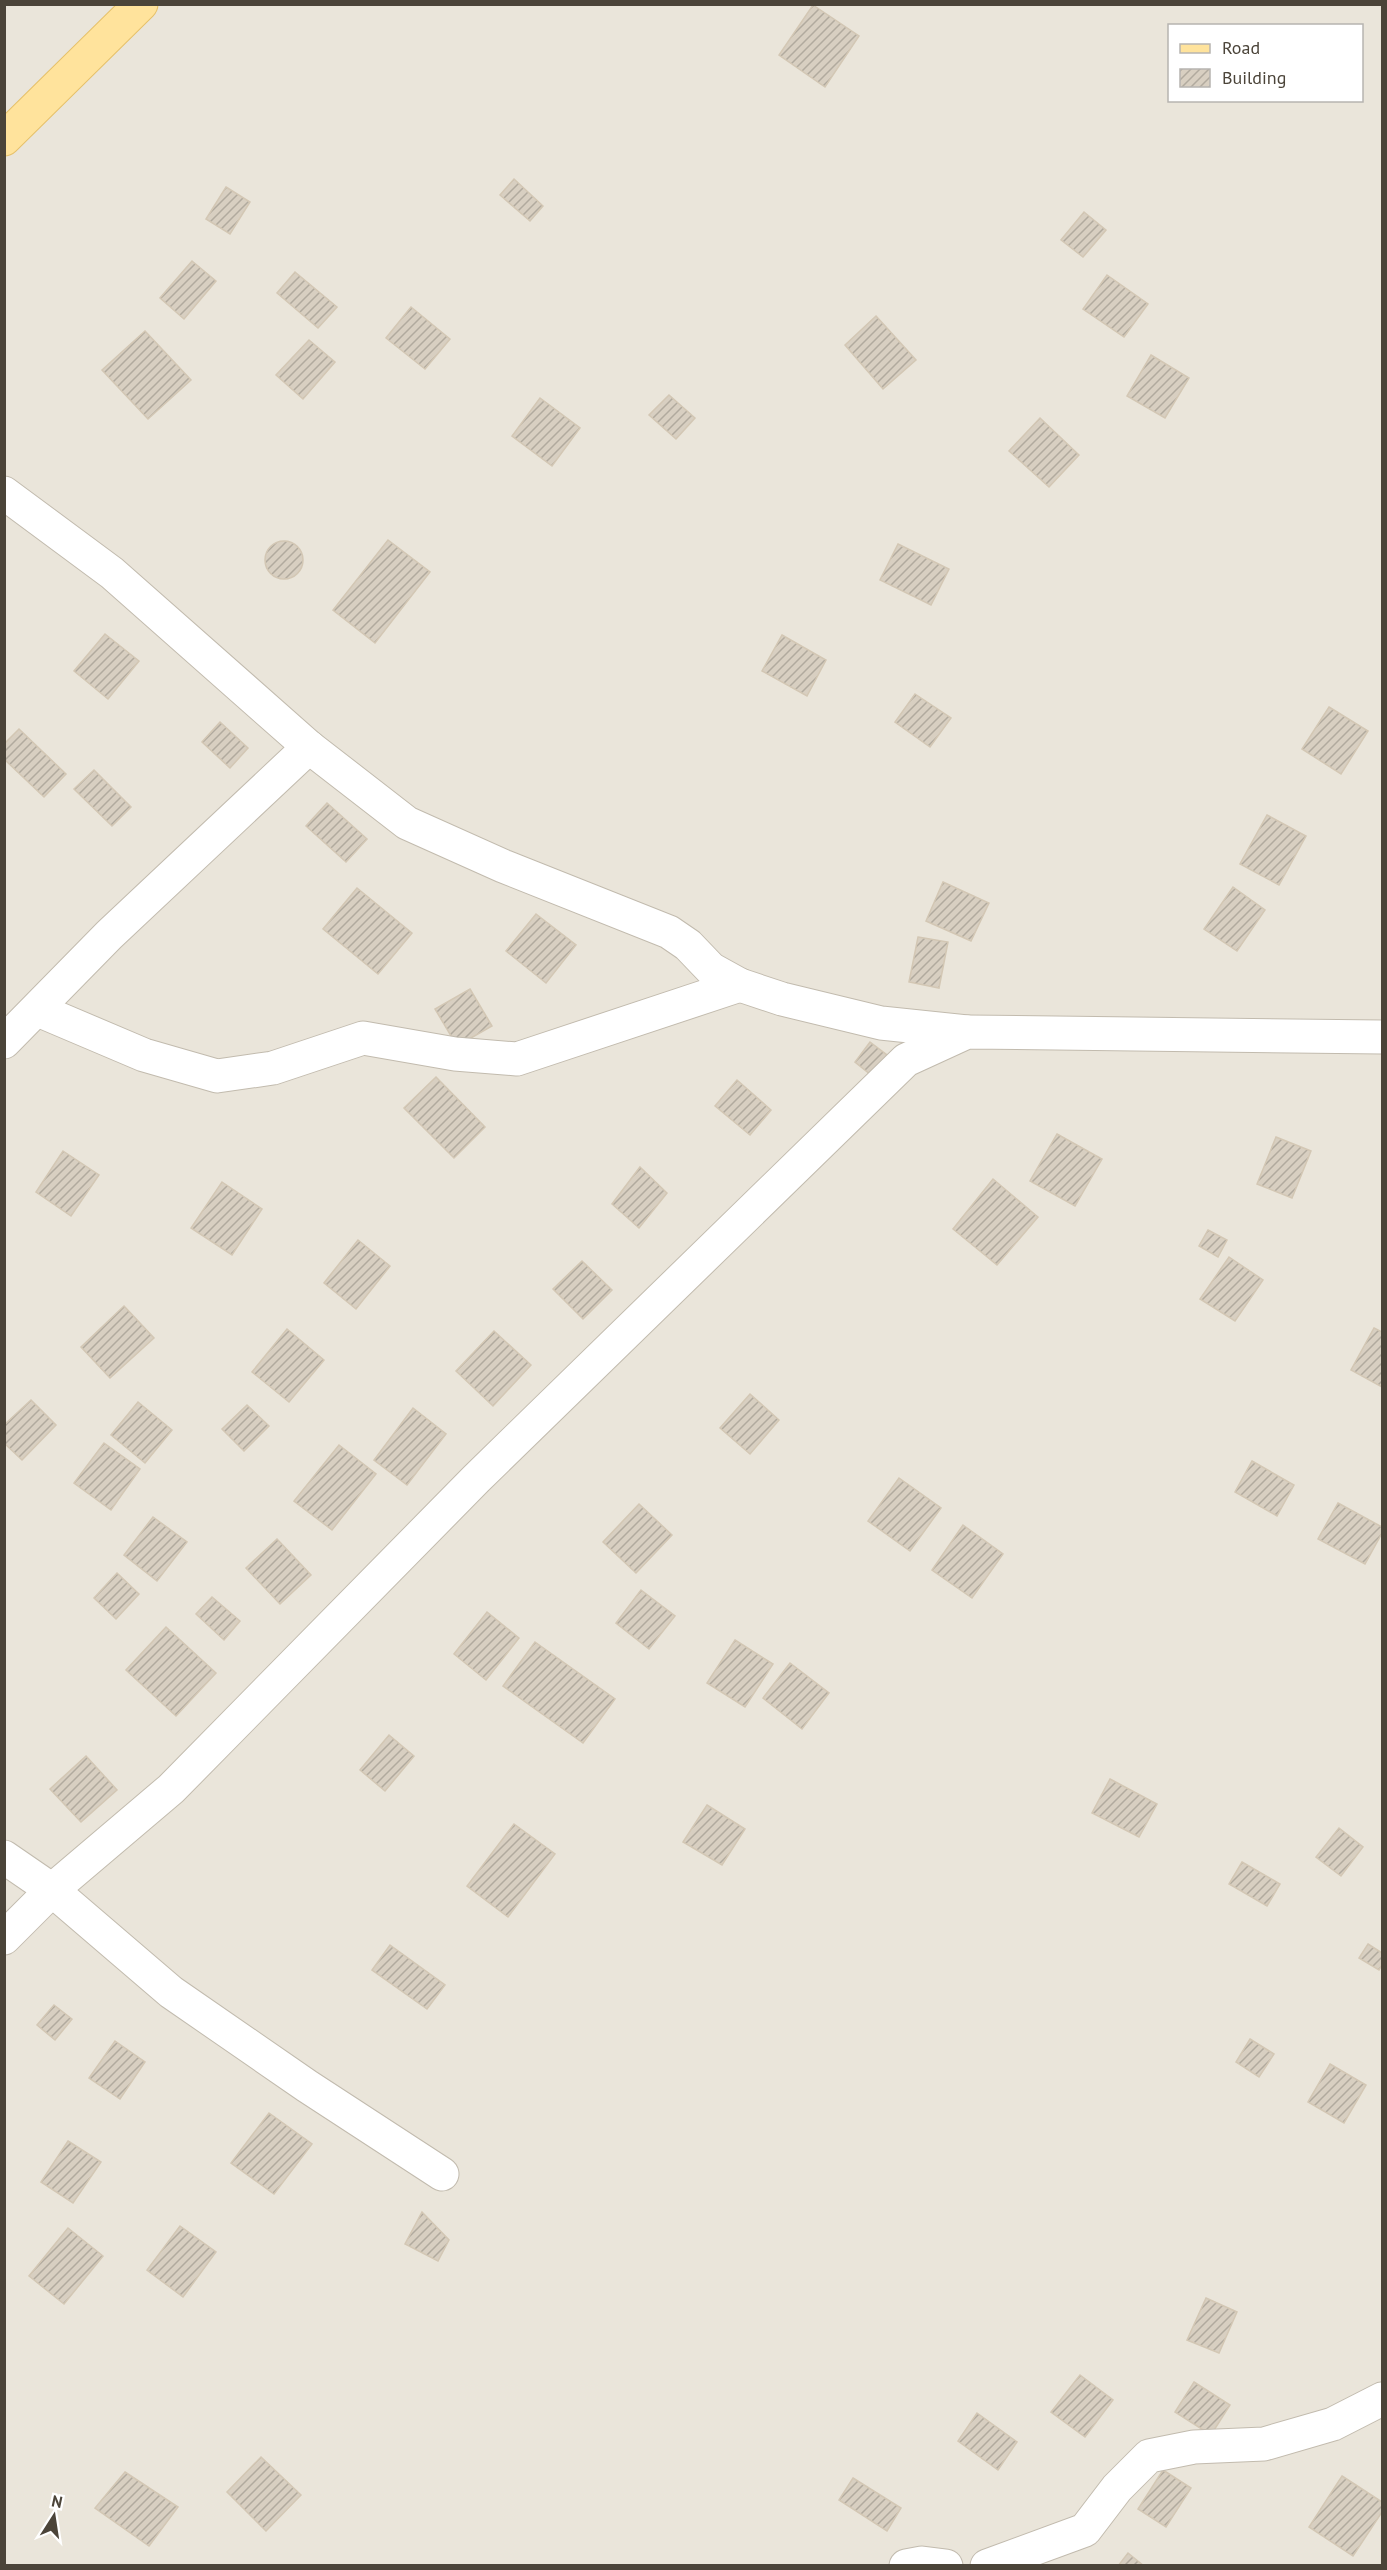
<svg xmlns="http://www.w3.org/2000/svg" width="1387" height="2570" font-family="'PT Sans',sans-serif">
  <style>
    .residential { fill: #eae5da; fill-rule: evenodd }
    .building { fill: url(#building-hatch); stroke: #d3c7b4; stroke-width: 1.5 }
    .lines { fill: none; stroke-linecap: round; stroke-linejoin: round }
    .minor-casing { stroke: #c2bbae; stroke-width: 35 }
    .major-casing { stroke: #e6c16a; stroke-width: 35 }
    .minor { stroke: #fff; stroke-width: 33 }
    .major { stroke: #ffe39c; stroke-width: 33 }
  </style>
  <defs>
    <pattern id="building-hatch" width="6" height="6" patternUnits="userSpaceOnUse" patternTransform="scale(1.5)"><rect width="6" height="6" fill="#d8cfc1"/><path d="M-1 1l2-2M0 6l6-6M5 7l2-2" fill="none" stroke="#b1aa9e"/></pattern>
  </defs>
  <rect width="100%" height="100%" fill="#f6f3ec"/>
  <path class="residential" d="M5 5H1382V2565H5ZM1170 26H1362V100H1170Z"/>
  <g class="building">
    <polygon points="813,5 859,36 825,87 779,55"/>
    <polygon points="514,179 543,206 530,221 500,195"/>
    <polygon points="226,187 250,202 230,234 206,219"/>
    <polygon points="1084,212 1106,230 1083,257 1061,240"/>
    <polygon points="192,261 216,281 184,319 160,298"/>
    <polygon points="295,272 337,307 318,328 277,293"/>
    <polygon points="1107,275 1148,304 1124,337 1083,309"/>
    <polygon points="411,307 450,339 425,369 386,338"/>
    <polygon points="876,316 916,360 883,389 845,345"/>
    <polygon points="145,331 191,380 148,419 102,370"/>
    <polygon points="309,340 335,362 303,399 276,375"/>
    <polygon points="1151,355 1189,378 1165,418 1127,396"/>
    <polygon points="669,395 695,418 676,439 649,415"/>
    <polygon points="540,398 580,428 552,466 512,436"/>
    <polygon points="1040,418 1079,455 1049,487 1009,451"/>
    <polygon points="388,540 430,572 375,643 333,610"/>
    <circle cx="284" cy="560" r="19"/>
    <polygon points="898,544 949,569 931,605 880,580"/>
    <polygon points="105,634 139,661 108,699 74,671"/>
    <polygon points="782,635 826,660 807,696 762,671"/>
    <polygon points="915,694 951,718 930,747 895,722"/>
    <polygon points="1329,707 1368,731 1341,774 1302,749"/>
    <polygon points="220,722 248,748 230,768 202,742"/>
    <polygon points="19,729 66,774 44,797 4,759 4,744"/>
    <polygon points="94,770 131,807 112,826 74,789"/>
    <polygon points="327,803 367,839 346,862 306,826"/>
    <polygon points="1267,815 1306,836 1279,885 1240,864"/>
    <polygon points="943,882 989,903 971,941 926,921"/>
    <polygon points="1233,887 1265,910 1237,951 1204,929"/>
    <polygon points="357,888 412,933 378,974 323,929"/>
    <polygon points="536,914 576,945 546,983 506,951"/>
    <polygon points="918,937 948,942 939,988 909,982"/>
    <polygon points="470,989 492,1026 457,1046 435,1009"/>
    <polygon points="870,1042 887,1055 871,1075 855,1062"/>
    <polygon points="436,1077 485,1127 454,1158 404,1108"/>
    <polygon points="737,1080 771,1110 750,1135 715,1106"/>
    <polygon points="1057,1134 1102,1159 1075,1206 1030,1181"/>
    <polygon points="1276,1137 1311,1151 1292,1198 1257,1184"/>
    <polygon points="63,1151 99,1175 71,1216 36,1192"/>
    <polygon points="640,1167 667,1193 639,1228 612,1204"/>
    <polygon points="993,1179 1038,1217 997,1265 953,1229"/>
    <polygon points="222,1182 262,1209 232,1255 191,1228"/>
    <polygon points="1208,1230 1227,1240 1218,1257 1199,1246"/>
    <polygon points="358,1240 390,1266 356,1309 324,1283"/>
    <polygon points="1229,1257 1263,1280 1235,1321 1200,1299"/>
    <polygon points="582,1261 612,1290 583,1319 553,1289"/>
    <polygon points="124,1306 154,1338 110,1378 81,1347"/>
    <polygon points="1374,1328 1382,1332 1382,1387 1351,1370"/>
    <polygon points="287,1329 324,1360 289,1402 252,1372"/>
    <polygon points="494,1331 531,1365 493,1406 456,1371"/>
    <polygon points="750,1394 779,1420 750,1454 720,1428"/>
    <polygon points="31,1400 56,1425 22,1460 4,1443 4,1425"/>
    <polygon points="138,1402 172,1430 145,1463 111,1435"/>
    <polygon points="247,1405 269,1426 244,1451 222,1429"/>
    <polygon points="413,1408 446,1434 407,1485 374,1460"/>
    <polygon points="104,1443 140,1469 111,1510 74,1483"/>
    <polygon points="339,1445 376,1474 332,1530 294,1501"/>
    <polygon points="1252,1461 1294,1485 1277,1516 1235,1492"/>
    <polygon points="899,1478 941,1508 910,1551 868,1521"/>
    <polygon points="1338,1503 1382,1527 1382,1533 1365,1564 1318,1539"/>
    <polygon points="639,1504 672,1535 636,1573 603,1542"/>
    <polygon points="153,1517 187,1542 157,1581 124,1555"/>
    <polygon points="963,1525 1003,1554 972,1598 932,1570"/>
    <polygon points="277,1539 311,1575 280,1604 246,1568"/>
    <polygon points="117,1573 139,1594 116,1619 94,1598"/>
    <polygon points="641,1590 675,1616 649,1649 616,1623"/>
    <polygon points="212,1597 240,1621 224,1640 196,1614"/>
    <polygon points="487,1612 519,1638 486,1680 454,1654"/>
    <polygon points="166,1627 216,1673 176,1716 126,1670"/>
    <polygon points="735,1640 773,1664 745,1707 707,1683"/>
    <polygon points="535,1642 615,1699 583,1743 503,1686"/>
    <polygon points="790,1663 829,1693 802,1729 763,1698"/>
    <polygon points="389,1735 414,1756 385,1791 360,1770"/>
    <polygon points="86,1756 117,1790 81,1822 50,1789"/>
    <polygon points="1110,1779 1157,1804 1139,1837 1092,1813"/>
    <polygon points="707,1805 745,1829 722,1865 683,1842"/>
    <polygon points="514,1824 555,1854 508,1917 467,1886"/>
    <polygon points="1339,1828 1363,1847 1341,1876 1316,1857"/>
    <polygon points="1242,1862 1280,1884 1267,1906 1229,1884"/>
    <polygon points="1368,1944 1382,1953 1382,1965 1379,1970 1359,1958"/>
    <polygon points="390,1945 445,1985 427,2009 372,1970"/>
    <polygon points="54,2005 72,2019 55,2040 37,2025"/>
    <polygon points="1250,2039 1274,2054 1259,2077 1236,2062"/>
    <polygon points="115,2041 145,2062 120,2099 89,2078"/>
    <polygon points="1330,2064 1366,2085 1344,2123 1308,2102"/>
    <polygon points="269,2113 312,2144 274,2194 231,2163"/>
    <polygon points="68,2141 101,2162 73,2203 41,2182"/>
    <polygon points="422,2212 449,2240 438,2261 405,2244"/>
    <polygon points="180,2226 216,2252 183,2297 147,2270"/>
    <polygon points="68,2228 103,2256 64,2304 29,2276"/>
    <polygon points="1206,2298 1237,2312 1219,2353 1187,2340"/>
    <polygon points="1080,2375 1113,2400 1085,2437 1051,2412"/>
    <polygon points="1194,2382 1230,2405 1211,2435 1175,2412"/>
    <polygon points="977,2413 1017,2442 998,2470 958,2441"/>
    <polygon points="261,2457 301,2495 266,2531 227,2492"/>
    <polygon points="1163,2470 1191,2488 1166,2527 1138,2509"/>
    <polygon points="125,2472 178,2507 149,2546 95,2508"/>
    <polygon points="1342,2476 1382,2502 1382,2512 1353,2556 1309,2527"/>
    <polygon points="853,2478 901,2508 887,2531 839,2500"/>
    <polygon points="1128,2553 1144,2566 1118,2566"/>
  </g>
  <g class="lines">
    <defs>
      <g id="minor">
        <polyline points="4,493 112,573 309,747 407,823 503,866 669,932 688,945 711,969 740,985 782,999 881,1023 967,1032"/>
        <polyline points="38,1010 144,1055 217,1076 273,1068 363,1038 455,1054 517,1059 740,985"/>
        <polyline points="4,1042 109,935 309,747"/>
        <polyline points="4,1857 52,1890 171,1992 307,2086 442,2174"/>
        <polyline points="4,1938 52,1890 171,1789 476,1479 906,1060 967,1032 1382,1037"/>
        <polyline points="906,2566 922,2563 946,2566"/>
        <polyline points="987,2566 1085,2530 1117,2488 1149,2456 1194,2447 1264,2444 1333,2424 1382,2399"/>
      </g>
      <polyline id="major" points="4,139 141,4"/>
    </defs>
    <use href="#minor" class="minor-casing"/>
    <use href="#major" class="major-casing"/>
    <use href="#minor" class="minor"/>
    <use href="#major" class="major"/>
  </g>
  <rect width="1387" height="2570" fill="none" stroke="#4b4439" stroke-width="12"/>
  <rect x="1168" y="24" width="195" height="78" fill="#ffffff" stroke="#b7b4b0" stroke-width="1.5"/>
  <rect x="1180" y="44" width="30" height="9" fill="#ffe39c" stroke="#b7b4b0" stroke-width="1.5"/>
  <text x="1222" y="54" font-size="18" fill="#4b4439">Road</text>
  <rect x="1180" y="69" width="30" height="18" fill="url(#building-hatch)" stroke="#b7b4b0" stroke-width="1.5"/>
  <text x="1222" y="84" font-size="18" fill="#4b4439">Building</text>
  <g transform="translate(54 2516) rotate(12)" stroke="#ffffff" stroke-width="4.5" paint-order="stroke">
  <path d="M0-4.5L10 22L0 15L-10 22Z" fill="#4b4439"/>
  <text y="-9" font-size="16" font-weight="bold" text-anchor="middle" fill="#4b4439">N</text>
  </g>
</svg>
